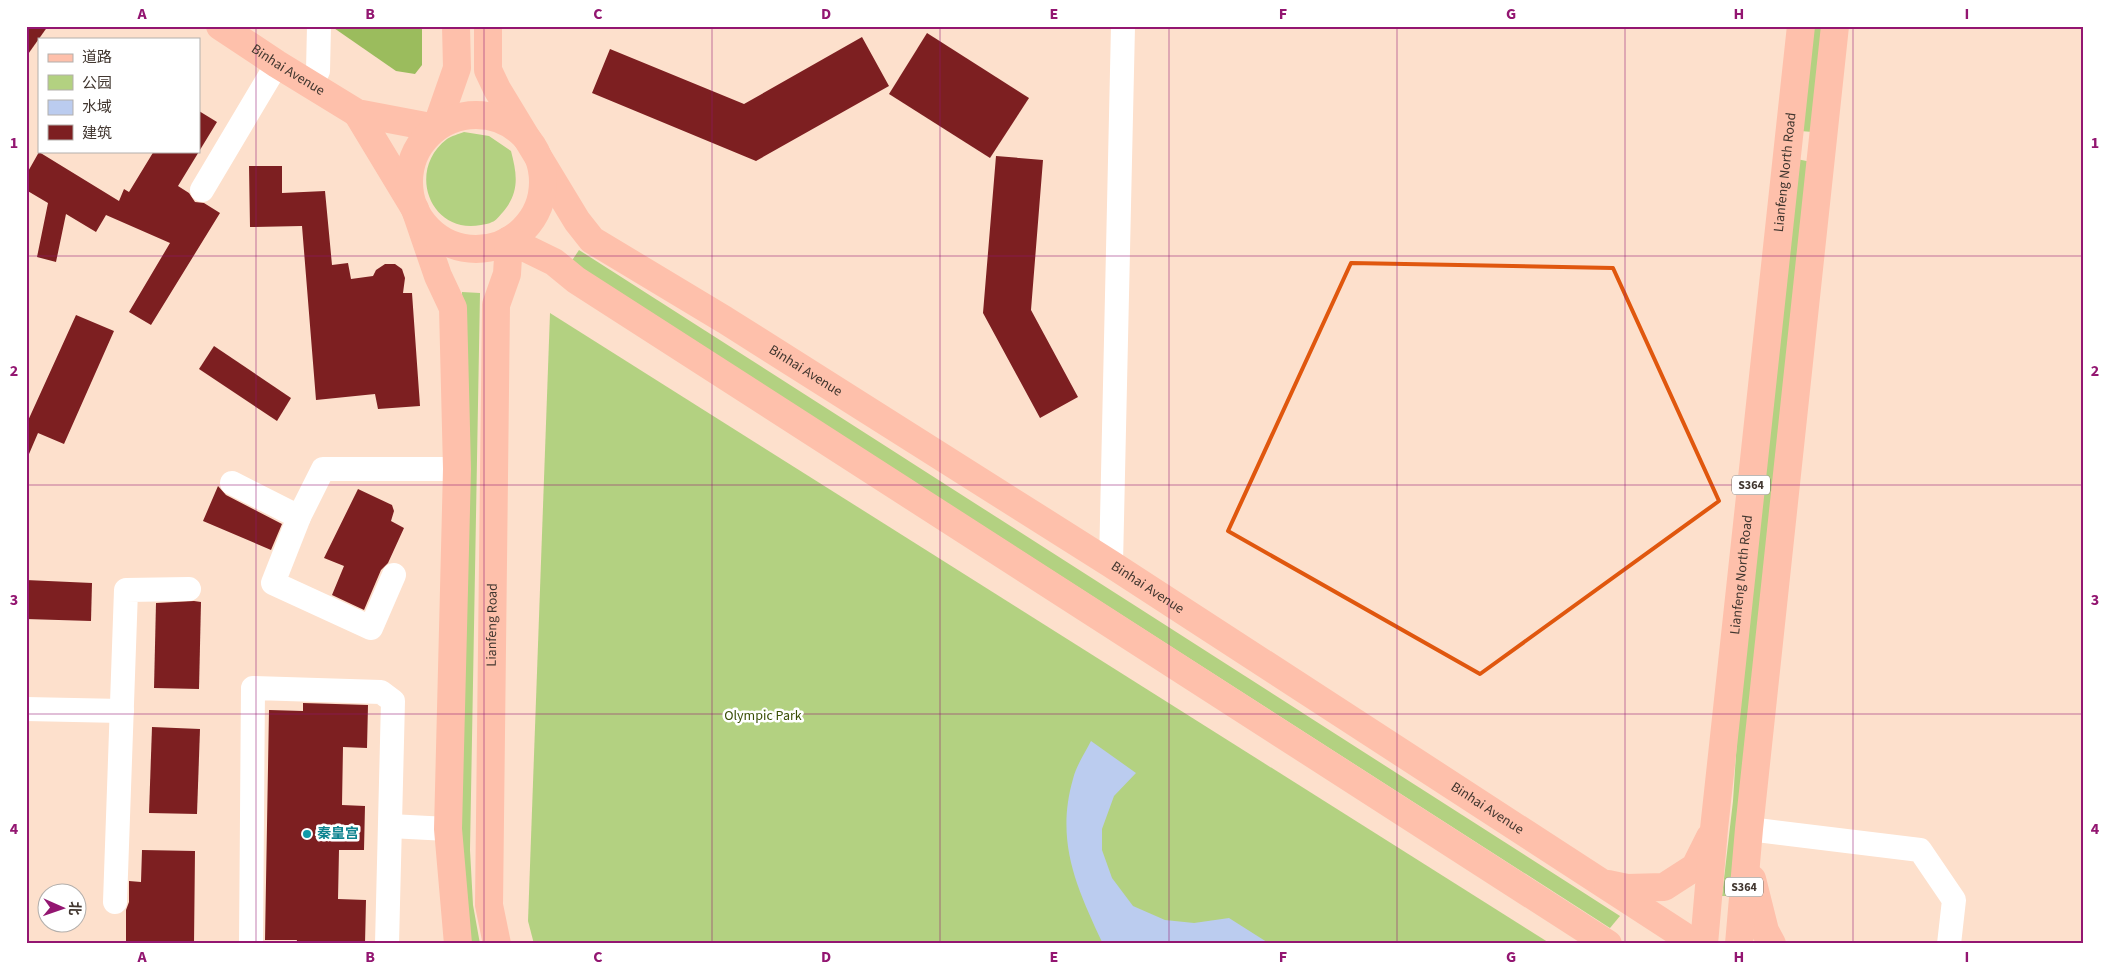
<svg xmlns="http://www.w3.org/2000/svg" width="2109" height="970" font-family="'Source Sans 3','Noto Sans SC',sans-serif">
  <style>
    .green { fill: #b3d181 }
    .forest { fill: #9bbc5d }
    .water { fill: #bbccef }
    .building { fill: #7d1f21 }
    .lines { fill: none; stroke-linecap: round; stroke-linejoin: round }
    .minor { stroke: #fff; stroke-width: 24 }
    .major { stroke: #fec0ab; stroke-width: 28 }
    .marked { fill: none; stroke: #e0570e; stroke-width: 4; stroke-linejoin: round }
    .grid { fill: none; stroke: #931671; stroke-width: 1; stroke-opacity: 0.55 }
    .culture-dot { fill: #0f9aa8; stroke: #fff; stroke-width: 2 }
    .labels { text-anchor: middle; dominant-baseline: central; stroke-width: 5; stroke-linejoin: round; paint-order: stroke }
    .shield { fill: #fff; stroke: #7a726d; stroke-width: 1 }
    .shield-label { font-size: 12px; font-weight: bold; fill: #41362f }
    .street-label { font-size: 14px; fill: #41362f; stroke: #fff }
    .park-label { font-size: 14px; fill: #394e05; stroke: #fff }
    .culture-label { font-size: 14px; font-weight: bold; fill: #0d838f; stroke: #fff; text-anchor: start }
    .neatline { fill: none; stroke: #931671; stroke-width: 2 }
    .grid-label { font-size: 16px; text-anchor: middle; font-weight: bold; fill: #931671 }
  </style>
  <rect width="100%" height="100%" fill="#fde0cc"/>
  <g class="green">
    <polygon points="1811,26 1825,26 1813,132 1800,131"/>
    <path d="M464 132 489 136 511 151C517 174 520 192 503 212 500 215 496 221 492 222 489 224 484 224 481 225 430 235 406 170 447 139 451 136 459 134 464 132Z"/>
    <polygon points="1797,159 1811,162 1730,896 1722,896 1733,801 1740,693"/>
    <polygon points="579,250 1620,916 1610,928 571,262"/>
    <polygon points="462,292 480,293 470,850 473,905 480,944 467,944 459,856 467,484"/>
    <polygon points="550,313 1551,944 534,944 528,921"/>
  </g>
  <polygon class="forest" points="331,26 422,26 422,65 415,74 396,71"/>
  <path class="water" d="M1091 741 1136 773 1114 796 1102 829V850L1112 878 1133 906 1165 920 1194 923 1229 918 1270 944H1103C1077 888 1055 842 1073 779 1076 766 1085 753 1091 741Z"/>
  <g class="building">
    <polygon points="26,26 48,26 26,57"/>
    <polygon points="927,33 1029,98 990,158 889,94"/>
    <polygon points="862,37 889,86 756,161 592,93 610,49 744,104"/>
    <polygon points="199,111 217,122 178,186 189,193 195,202 204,203 220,213 151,325 129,312 170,243 106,215 96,232 66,214 56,262 37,257 48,203 26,190 26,175 39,152 119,201 124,189 129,192 154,151 199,151"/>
    <polygon points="996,156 1043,160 1031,310 1078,397 1040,418 983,313"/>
    <polygon points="249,166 282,166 282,193 325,191 332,265 348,263 351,279 373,276 376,270 385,264 395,264 402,269 405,278 403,293 412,293 420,406 378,409 375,394 316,400 302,226 250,227"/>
    <polygon points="76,315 114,331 64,444 38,433 26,461 26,425"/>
    <polygon points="214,346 291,398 277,421 199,369"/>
    <polygon points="218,486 226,495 282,524 271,550 203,521"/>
    <polygon points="358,489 392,505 394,511 391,521 404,528 388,563 381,570 364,610 332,595 344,566 324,558"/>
    <polygon points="26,580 92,583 91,621 26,619"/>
    <polygon points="194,601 201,602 199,689 154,688 156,603"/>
    <polygon points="303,703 368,705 367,748 343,747 342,805 365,806 364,850 339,850 338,899 366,900 365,944 296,944 297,940 265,940 269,710 303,711"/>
    <polygon points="152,727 200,729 197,814 149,813"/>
    <polygon points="142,850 195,851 194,944 126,944 126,910 129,902 129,881 141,882"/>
  </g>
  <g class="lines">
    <g class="minor">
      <polyline points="311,85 318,71 319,26"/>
      <polyline points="202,190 277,64"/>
      <polyline points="232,483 299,517 323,469 457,469"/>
      <polyline points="299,517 273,583 371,628 394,575"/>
      <polyline points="1111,564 1123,26"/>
      <polyline points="26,709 122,711"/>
      <polyline points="390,826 448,829"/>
      <polyline points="1749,829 1920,850 1954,900 1949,944"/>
      <polyline points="115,902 126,590 189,589"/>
      <polyline points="251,944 253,688 381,692 393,701 387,944"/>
    </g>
    <g class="major">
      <path id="s1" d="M220 26 277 64 357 113 436 128 457 68 456 26"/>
      <path id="s2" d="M488 26V70L497 89 577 221 592 240 725 320 1111 564 1696 944"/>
      <polyline points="357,113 415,209 438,276 453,308 457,469 448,829 458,944"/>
      <circle cx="476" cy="182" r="67"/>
      <polyline points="1752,879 1765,931 1772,944"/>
      <polyline points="1608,884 1627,888 1664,887 1695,867 1710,837"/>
      <path id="s3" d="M497 944 489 905 496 305 507 274 509 240 554 262 576 280 1608 944"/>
      <path id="s4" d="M1704 944 1714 829 1801 26"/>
      <polyline points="1739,944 1749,829 1835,26"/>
    </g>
  </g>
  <path class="marked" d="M1351 263 1613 268 1719 501 1480 674 1228 531Z"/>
  <path class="grid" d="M256 26V944M484 26V944M712 26V944M940 26V944M1169 26V944M1397 26V944M1625 26V944M1853 26V944M26 256H2083M26 485H2083M26 714H2083"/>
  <circle class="culture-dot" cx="307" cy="834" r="5"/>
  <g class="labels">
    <g class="shield">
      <rect x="1732" y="475.5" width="38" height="19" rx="4"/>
      <rect x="1725" y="877.5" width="38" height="19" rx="4"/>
    </g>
    <g class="shield-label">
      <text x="1751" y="485">S364</text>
      <text x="1744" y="887">S364</text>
    </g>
    <g class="street-label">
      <text stroke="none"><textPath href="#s1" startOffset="81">Binhai Avenue</textPath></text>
      <text stroke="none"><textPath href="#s4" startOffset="776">Lianfeng North Road</textPath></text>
      <text stroke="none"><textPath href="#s2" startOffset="494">Binhai Avenue</textPath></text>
      <text stroke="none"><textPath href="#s4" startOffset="371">Lianfeng North Road</textPath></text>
      <text stroke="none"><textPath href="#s2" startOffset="899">Binhai Avenue</textPath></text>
      <text stroke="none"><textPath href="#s3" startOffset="320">Lianfeng Road</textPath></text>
      <text stroke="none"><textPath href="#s2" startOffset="1304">Binhai Avenue</textPath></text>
    </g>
    <g class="park-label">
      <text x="763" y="716">Olympic Park</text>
    </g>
    <g class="culture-label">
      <text x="317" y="834">秦皇宫</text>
    </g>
  </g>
  <rect width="2109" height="970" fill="none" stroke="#ffffff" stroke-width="55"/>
  <rect x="38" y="38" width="162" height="115" fill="#ffffff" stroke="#b3afac"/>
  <rect x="48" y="54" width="25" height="8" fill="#fec0ab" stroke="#b3afac"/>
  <text x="82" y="62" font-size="15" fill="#41362f">道路</text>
  <rect x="48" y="75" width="25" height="15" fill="#b3d181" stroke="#b3afac"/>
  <text x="82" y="88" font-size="15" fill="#41362f">公园</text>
  <rect x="48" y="100" width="25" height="15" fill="#bbccef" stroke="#b3afac"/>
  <text x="82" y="112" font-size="15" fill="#41362f">水域</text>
  <rect x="48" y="125" width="25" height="15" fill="#7d1f21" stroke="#b3afac"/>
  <text x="82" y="138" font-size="15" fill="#41362f">建筑</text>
  <g transform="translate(62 908) rotate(92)"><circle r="24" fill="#ffffff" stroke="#b3afac"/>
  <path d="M0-4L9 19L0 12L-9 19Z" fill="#931671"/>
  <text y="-8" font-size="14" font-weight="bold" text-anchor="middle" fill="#41362f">北</text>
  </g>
  <rect x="28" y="28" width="2054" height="914" class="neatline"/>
  <g class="grid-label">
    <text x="142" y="19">A</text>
    <text x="370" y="19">B</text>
    <text x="598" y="19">C</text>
    <text x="826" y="19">D</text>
    <text x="1054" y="19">E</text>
    <text x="1283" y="19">F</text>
    <text x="1511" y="19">G</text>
    <text x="1739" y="19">H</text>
    <text x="1967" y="19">I</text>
    <text x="14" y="148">1</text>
    <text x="2095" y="148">1</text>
    <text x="14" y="376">2</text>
    <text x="2095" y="376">2</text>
    <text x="14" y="605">3</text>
    <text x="2095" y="605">3</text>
    <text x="14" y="834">4</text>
    <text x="2095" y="834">4</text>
    <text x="142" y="962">A</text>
    <text x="370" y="962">B</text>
    <text x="598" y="962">C</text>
    <text x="826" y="962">D</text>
    <text x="1054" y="962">E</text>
    <text x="1283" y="962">F</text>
    <text x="1511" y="962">G</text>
    <text x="1739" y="962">H</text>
    <text x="1967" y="962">I</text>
  </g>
</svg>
